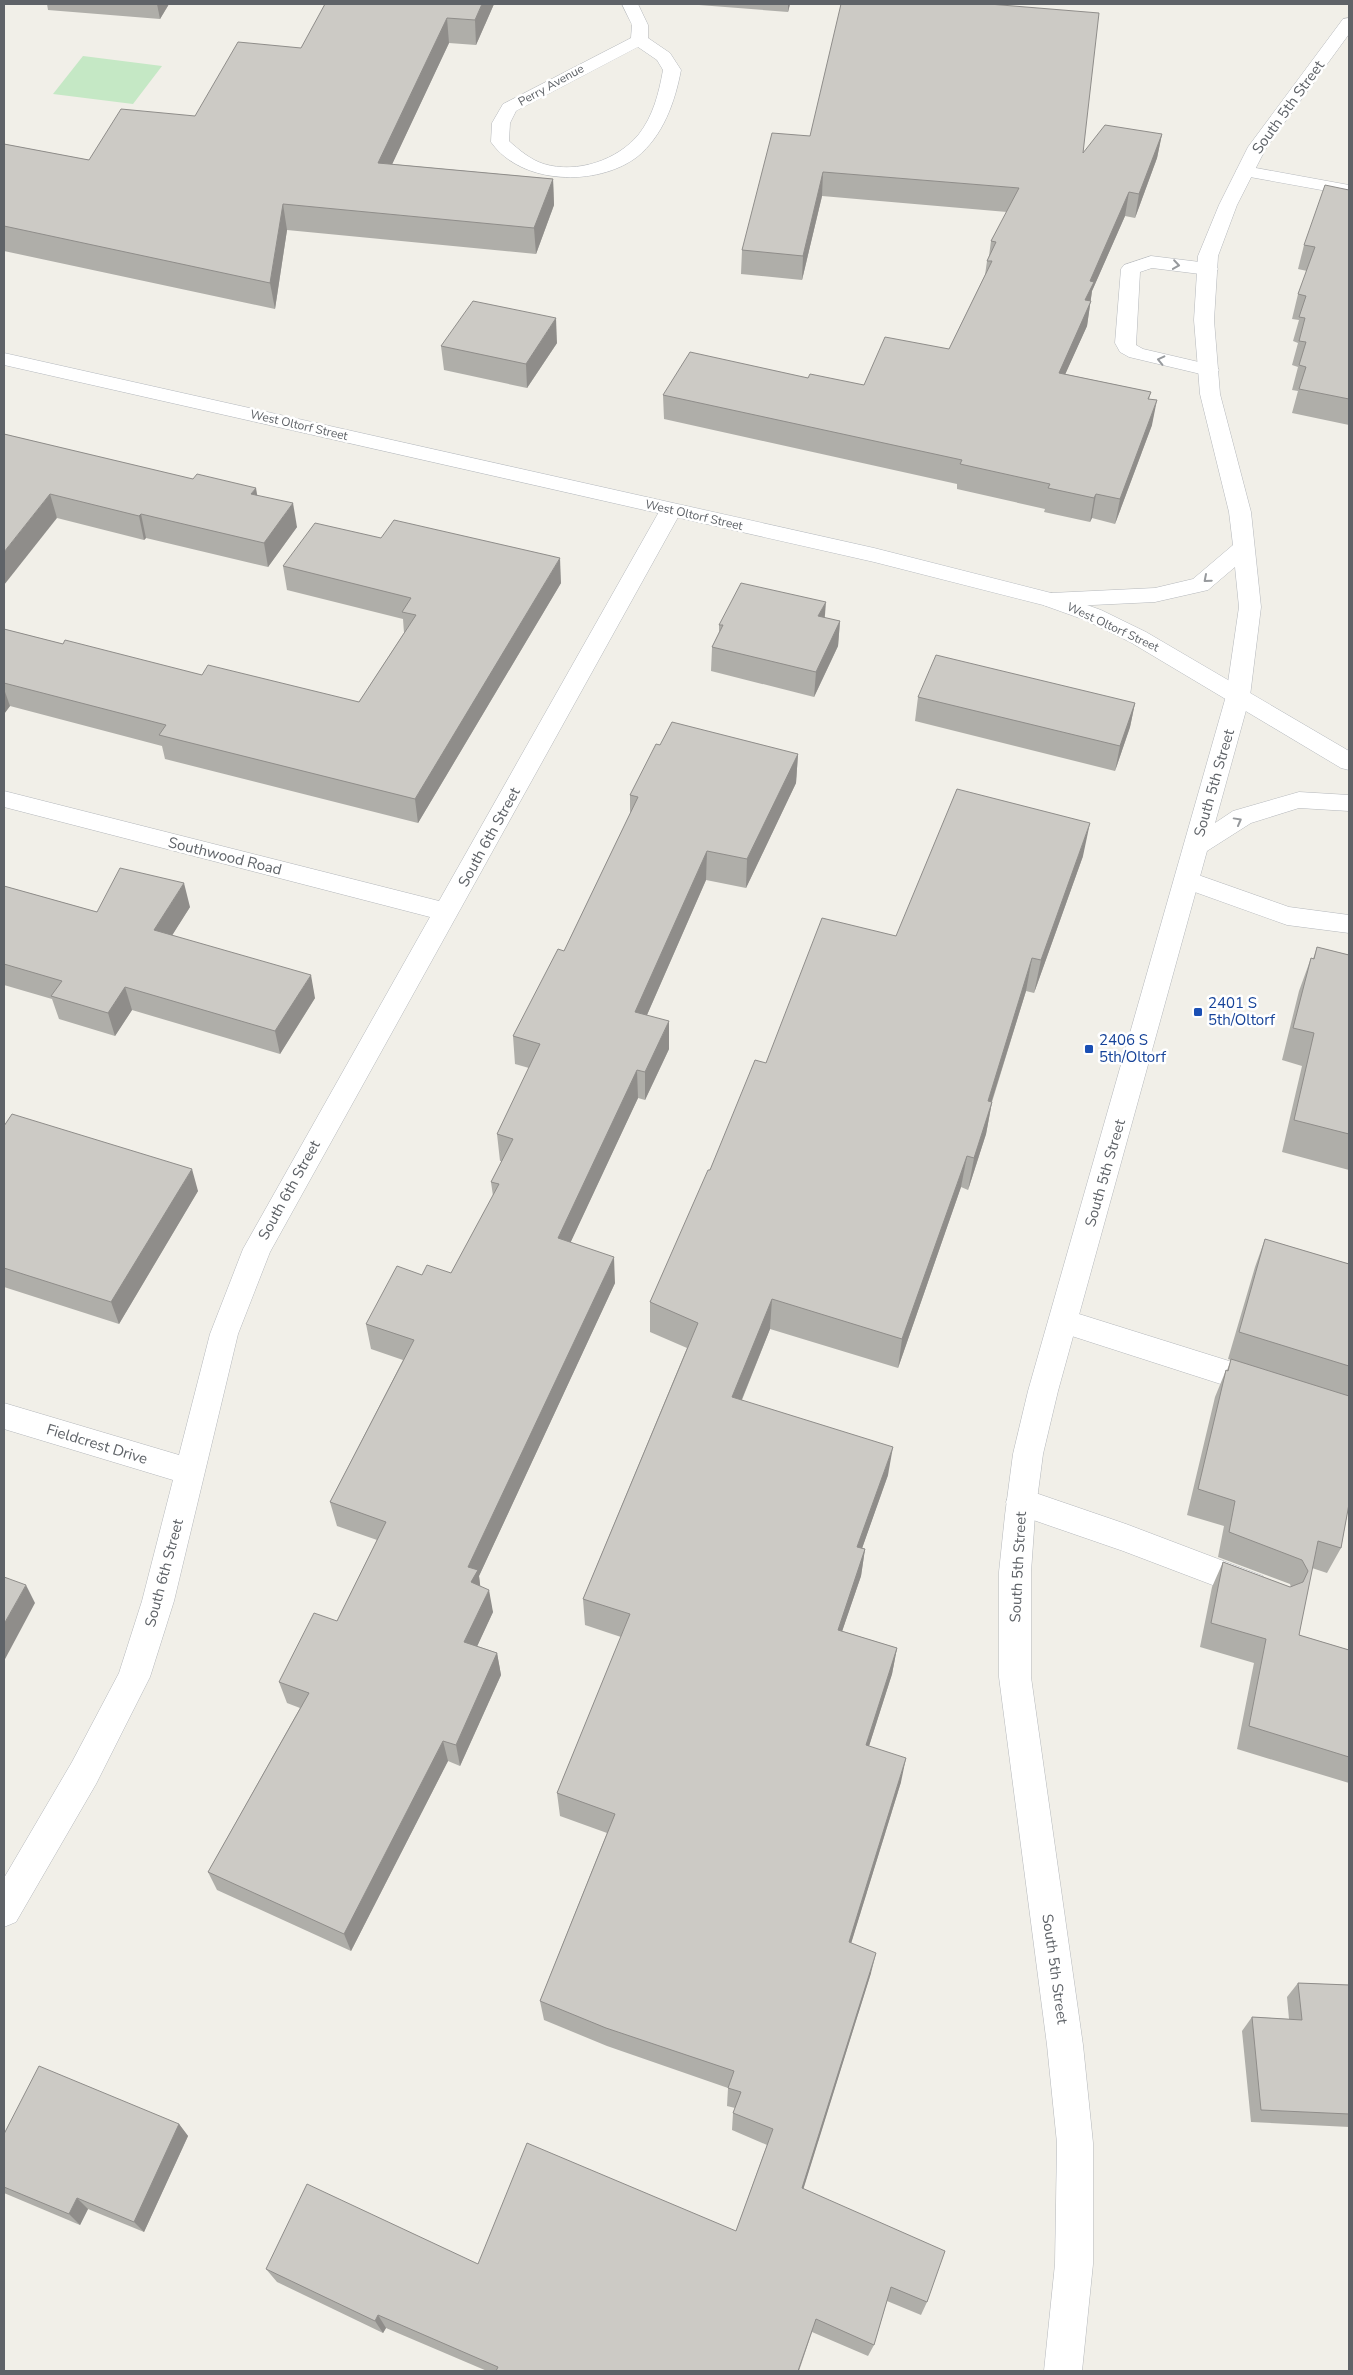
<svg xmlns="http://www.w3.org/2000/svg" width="1353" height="2375" font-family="'Nunito Sans',sans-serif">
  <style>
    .green { fill: #c5e8c5 }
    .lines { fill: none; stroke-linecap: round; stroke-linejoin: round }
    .service-casing { stroke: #b5b8bc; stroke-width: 1 }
    .minor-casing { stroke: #b5b8bc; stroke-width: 1 }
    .tertiary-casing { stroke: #b5b8bc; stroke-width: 1 }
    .secondary-casing { stroke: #b6babf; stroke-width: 1 }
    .service { fill: #fff; fill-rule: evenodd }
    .minor { fill: #fff; fill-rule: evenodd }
    .tertiary { fill: #fff; fill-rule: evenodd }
    .secondary { fill: #fff; fill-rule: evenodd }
    .wall { fill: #afaea9 }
    .shaded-wall { fill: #8f8d8a }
    .building { fill: #cccac5; stroke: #8f8d8a }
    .oneway { stroke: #979a9d }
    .transit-dot { fill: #1a4fb4; stroke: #fff; stroke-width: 2 }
    .labels { text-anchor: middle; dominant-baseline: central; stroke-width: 5; stroke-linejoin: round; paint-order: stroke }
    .far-street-label { font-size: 12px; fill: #5f6368; stroke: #fff }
    .street-label { font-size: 15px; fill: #5f6368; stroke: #fff }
    .transit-label { font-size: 15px; fill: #164399; stroke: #fff; text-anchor: start }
  </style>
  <rect width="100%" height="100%" fill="#f1efe8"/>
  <polygon class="green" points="83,56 162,66 133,104 53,94"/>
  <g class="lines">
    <defs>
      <g id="service">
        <polygon points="1151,256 1208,263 1215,265 1218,269 1215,273 1208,275 1152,268 1140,272 1136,345 1143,349 1216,366 1219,370 1216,374 1209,376 1129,357 1120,352 1115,343 1121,269 1124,265"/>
        <polygon points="1187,871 1289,907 1349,915 1349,933 1287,925 1178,886 1175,880 1178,874"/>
        <polygon points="1063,1309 1261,1371 1271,1375 1276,1384 1271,1393 1261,1397 1053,1330 1049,1321 1053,1312"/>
        <polygon points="1021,1488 1126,1524 1263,1576 1268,1586 1263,1596 1252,1600 1123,1551 1010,1512 1006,1502 1010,1492"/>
      </g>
      <g id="minor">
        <path d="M622 4H638L648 25V38L670 53 681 70C675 102 663 136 637 157 597 187 521 185 491 142L492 123 503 104 631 38 632 25ZM638 47 657 60 663 70C659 93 653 116 639 134 618 160 577 174 544 164 531 160 519 150 509 141L510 123 516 111Z"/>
        <polygon points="1245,166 1349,185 1349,195 1239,175 1236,171 1239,167"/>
        <polygon points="671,503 679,505 682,510 270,1252 238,1334 174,1601 150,1677 96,1784 16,1922 4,1927 4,1878 72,1762 119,1673 142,1601 173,1480 4,1429 4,1403 179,1455 210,1334 243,1249 430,917 4,807 4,791 439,901 660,510 663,505"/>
      </g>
      <polygon id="tertiary" points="1349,18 1349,34 1266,148 1237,205 1218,256 1214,320 1220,394 1251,512 1261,607 1250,696 1215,823 1233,811 1299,792 1349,795 1349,811 1299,808 1251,823 1207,851 1058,1391 1043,1454 1035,1515 1031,1572 1031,1677 1083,2045 1093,2143 1093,2264 1082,2371 1044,2371 1055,2264 1057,2143 1047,2045 999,1677 999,1572 1005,1515 1013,1454 1028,1391 1226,696 1239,607 1235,567 1208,590 1155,602 1051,607 1043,605 1040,600 1043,595 1051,593 1155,588 1193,579 1233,545 1229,512 1200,394 1194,320 1198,256 1219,205 1248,147 1343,19"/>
      <polygon id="secondary" points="4,353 874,548 1059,595 1101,610 1146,632 1349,751 1349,770 1341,768 1130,642 1085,620 1043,605 874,562 4,365"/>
    </defs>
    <use href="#service" class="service-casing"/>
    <use href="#minor" class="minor-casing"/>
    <use href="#tertiary" class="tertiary-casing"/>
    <use href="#secondary" class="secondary-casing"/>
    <use href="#service" class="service"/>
    <use href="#minor" class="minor"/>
    <use href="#tertiary" class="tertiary"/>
    <use href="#secondary" class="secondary"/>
  </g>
  <g class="wall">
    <polygon points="47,4 169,4 160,19 48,10"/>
    <polygon points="494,4 476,45 449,43 392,164 553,179 554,205 536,254 287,230 275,309 4,251 4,144 89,160 195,116 301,48"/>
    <polygon points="699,4 790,4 788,12 699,5"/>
    <polygon points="1162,134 1157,158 1135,218 1125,216 1092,291 1087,326 1065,374 1151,392 1149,399 1152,425 1115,524 1092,518 1090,522 1044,512 1045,509 957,489 957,484 664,419 663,395 808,378 864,385 949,349 985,275 987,261 989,256 991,241 1007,212 822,196 802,280 741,274 742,250 810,136 1083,153"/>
    <polygon points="1349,190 1349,425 1292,413 1298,391 1292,390 1298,367 1292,365 1298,343 1293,341 1299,320 1292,319 1298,294 1307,271 1298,269 1304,245"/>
    <polygon points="557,343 527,388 444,370 441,346"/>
    <polygon points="4,434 257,495 297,527 268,567 146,538 144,540 57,518"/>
    <polygon points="283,566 561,583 418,823 165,759 162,746 10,706 4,714 4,629 63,644 202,675 359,702 404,633 403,619 287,590"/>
    <polygon points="825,618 840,621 838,646 814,697 711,671 712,647 719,632 719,625"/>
    <polygon points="918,697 1135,703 1130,727 1115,771 915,721"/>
    <polygon points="660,745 798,754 796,783 746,888 706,880 647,1015 669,1049 645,1100 638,1098 570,1243 615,1283 479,1576 480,1586 493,1612 477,1646 497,1653 501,1675 460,1766 448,1761 351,1951 217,1890 208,1872 300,1708 287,1703 279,1682 337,1621 377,1540 337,1526 330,1502 403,1360 371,1349 366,1324 422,1275 451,1273 493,1196 491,1182 502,1161 500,1161 497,1134 529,1068 515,1064 513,1036 564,951 630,814 630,795"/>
    <polygon points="1083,856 1034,993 1026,991 992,1102 986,1134 968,1190 961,1187 898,1368 770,1329 742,1400 888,1475 862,1548 865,1549 861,1576 842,1631 897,1648 892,1674 869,1746 901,1782 851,1943 871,1973 803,2189 927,2302 921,2315 887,2301 874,2345 868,2356 812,2332 799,2371 487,2371 386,2328 383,2333 277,2282 266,2269 478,2264 736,2231 767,2145 732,2130 733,2113 735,2108 727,2106 728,2088 607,2046 544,2020 540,2001 607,1833 560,1816 557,1793 621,1637 585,1625 583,1599 687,1348 650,1332 650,1302 710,1170 766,1063 896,936"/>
    <polygon points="4,886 97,912 190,907 172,935 315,998 280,1054 132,1010 115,1036 59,1019 52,999 4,985"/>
    <polygon points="1317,947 1349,955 1349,1170 1282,1152 1302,1066 1282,1060 1299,991 1311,958 1313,959"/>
    <polygon points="4,1126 198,1191 119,1324 4,1287"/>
    <polygon points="1265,1239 1349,1264 1349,1504 1341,1548 1327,1573 1312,1568 1299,1635 1349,1650 1349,1783 1237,1749 1254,1663 1200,1647 1212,1587 1223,1562 1290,1587 1291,1587 1290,1584 1218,1557 1224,1526 1187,1515 1215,1397 1226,1370 1227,1370 1231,1360 1228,1359 1255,1267"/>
    <polygon points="1298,1983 1349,1985 1349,2127 1251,2122 1242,2031 1252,2017 1289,2019 1287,1997"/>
    <polygon points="179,2124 188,2136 144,2232 88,2209 80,2225 4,2193 4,2134"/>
  </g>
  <g class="shaded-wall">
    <polygon points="157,4 169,4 160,19"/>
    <polygon points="482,4 494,4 476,45 475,20"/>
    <polygon points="788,4 790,4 788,12"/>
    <polygon points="447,18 449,43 381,188 378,163"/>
    <polygon points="1162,134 1157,158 1135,218 1139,194"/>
    <polygon points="823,172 822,196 802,280 803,256"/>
    <polygon points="553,179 554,205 536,254 534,228"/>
    <polygon points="1129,192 1125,216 1092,291 1087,326 1055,397 1059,373 1090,281"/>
    <polygon points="283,204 287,230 275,309 270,283"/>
    <polygon points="556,318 557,343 527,388 526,364"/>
    <polygon points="1157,400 1152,425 1115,524 1120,499"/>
    <polygon points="256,488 260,512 251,494"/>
    <polygon points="50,494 57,518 4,585 4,552"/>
    <polygon points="1096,494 1092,518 1090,522 1094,498"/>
    <polygon points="293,503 297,527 268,567 264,543"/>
    <polygon points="141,514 146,538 144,540 139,516"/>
    <polygon points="560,558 561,583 418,823 415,799"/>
    <polygon points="826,602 824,627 818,616"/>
    <polygon points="840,621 838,646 814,697 816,672"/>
    <polygon points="4,689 10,706 4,714"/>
    <polygon points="1135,703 1130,727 1115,771 1120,746"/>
    <polygon points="798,754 796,783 746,888 747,859"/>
    <polygon points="1090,823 1083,856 1034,993 1041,960"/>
    <polygon points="707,851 706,880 636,1040 635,1012"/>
    <polygon points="184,883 190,907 161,953 154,930"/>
    <polygon points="1032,958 1026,991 982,1132 988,1101"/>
    <polygon points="311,975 315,998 280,1054 275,1031"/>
    <polygon points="125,987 132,1010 115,1036 108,1013"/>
    <polygon points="669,1021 669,1049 645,1100 645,1072"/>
    <polygon points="637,1070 638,1098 560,1265 558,1238"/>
    <polygon points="992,1102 986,1134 968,1190 974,1158"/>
    <polygon points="967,1156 961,1187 898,1368 902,1339"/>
    <polygon points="192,1169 198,1191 119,1324 111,1302"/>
    <polygon points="614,1257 615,1283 479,1576 481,1592 475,1605 468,1567"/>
    <polygon points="772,1299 770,1329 731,1426 732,1397"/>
    <polygon points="893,1447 888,1475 853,1574 857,1547"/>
    <polygon points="865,1549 861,1576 834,1655 838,1630"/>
    <polygon points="26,1585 35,1603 4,1661 4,1624"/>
    <polygon points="489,1590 493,1612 469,1664 464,1642"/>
    <polygon points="897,1648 892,1674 862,1768 866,1745"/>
    <polygon points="497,1653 501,1675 460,1766 456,1745"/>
    <polygon points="443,1741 448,1761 351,1951 344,1934"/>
    <polygon points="906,1758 901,1782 845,1963 849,1942"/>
    <polygon points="876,1953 871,1973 799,2203 802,2188"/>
    <polygon points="179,2124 188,2136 144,2232 134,2222"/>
    <polygon points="77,2198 88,2209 80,2225 69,2214"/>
    <polygon points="378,2315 386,2328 383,2333 375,2321"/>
  </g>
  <g class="building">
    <polygon points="325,4 482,4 475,20 447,18 378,163 553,179 534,228 283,204 270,283 4,226 4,144 89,160 121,109 195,116 238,42 301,48"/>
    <polygon points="841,4 989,4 1099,13 1083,153 1105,125 1162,134 1139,194 1129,192 1090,281 1094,282 1085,300 1091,301 1059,373 1151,392 1148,399 1157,400 1120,499 1096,494 1094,498 1048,488 1050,484 960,464 962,460 663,395 690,352 808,378 810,374 864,385 885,337 949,349 992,261 987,261 996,242 991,241 1019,188 823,172 803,256 742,250 772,133 810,136"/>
    <polygon points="1325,185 1349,190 1349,399 1299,389 1306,367 1299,365 1306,342 1299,341 1305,318 1299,317 1306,296 1298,294 1315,247 1304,245"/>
    <polygon points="473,301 556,318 526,364 441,346"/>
    <polygon points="4,434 193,479 197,474 256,488 251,494 293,503 264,543 141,514 139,516 50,494 4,552"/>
    <polygon points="394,520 560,558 415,799 159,735 166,725 4,683 4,629 63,644 65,640 202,675 208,665 359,702 416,615 402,612 411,598 283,566 315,523 381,538"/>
    <polygon points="741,583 826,602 818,616 840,621 816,672 712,647 723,625 719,625"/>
    <polygon points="936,655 1135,703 1120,746 918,697"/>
    <polygon points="672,722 798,754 747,859 707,851 635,1012 669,1021 645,1072 637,1070 558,1238 614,1257 468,1567 478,1570 471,1582 489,1590 464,1642 497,1653 456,1745 443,1741 344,1934 208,1872 309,1693 279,1682 314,1613 337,1621 386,1522 330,1502 414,1340 366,1324 397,1266 422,1275 427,1265 451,1273 499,1184 491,1182 513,1139 497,1134 540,1044 513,1036 558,949 564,951 638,797 630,795 656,744 660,745"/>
    <polygon points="957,789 1090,823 1041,960 1032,958 988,1101 992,1102 974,1158 967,1156 902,1339 772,1299 732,1397 893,1447 857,1547 865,1549 838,1630 897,1648 866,1745 906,1758 849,1942 876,1953 802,2188 945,2251 927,2302 891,2287 874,2345 816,2319 798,2371 496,2371 498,2367 378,2315 375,2321 266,2269 307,2184 478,2264 527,2143 736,2231 773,2129 733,2113 741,2092 728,2088 734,2071 606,2028 540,2001 615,1814 557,1793 630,1614 583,1599 698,1323 650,1302 708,1170 710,1170 755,1060 766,1063 822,918 896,936"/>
    <polygon points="120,868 184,883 154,930 311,975 275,1031 125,987 108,1013 51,996 62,981 4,964 4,886 97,912"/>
    <polygon points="1317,947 1349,955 1349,1134 1294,1120 1314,1033 1293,1028 1311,958 1314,959"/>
    <polygon points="12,1114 192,1169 111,1302 4,1268 4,1126"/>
    <polygon points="1265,1239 1349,1264 1349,1366 1239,1332"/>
    <polygon points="1231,1359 1349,1396 1349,1504 1341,1548 1318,1541 1299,1635 1349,1650 1349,1757 1249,1726 1266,1639 1211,1623 1223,1562 1290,1587 1303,1582 1308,1571 1302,1560 1229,1532 1235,1501 1198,1489 1226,1370 1228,1371"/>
    <polygon points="4,1577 26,1585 4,1624"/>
    <polygon points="1298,1983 1349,1985 1349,2114 1261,2110 1252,2017 1302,2020"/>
    <polygon points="39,2066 179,2124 134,2222 77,2198 69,2214 4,2187 4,2134"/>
  </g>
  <defs><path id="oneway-chevron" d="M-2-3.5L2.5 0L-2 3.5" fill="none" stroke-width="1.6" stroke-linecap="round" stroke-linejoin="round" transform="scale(1.25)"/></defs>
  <g class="oneway">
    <use href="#oneway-chevron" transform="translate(1176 265) rotate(8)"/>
    <use href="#oneway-chevron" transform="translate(1161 360) rotate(-167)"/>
    <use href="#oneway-chevron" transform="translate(1207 579) rotate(139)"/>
    <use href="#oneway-chevron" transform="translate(1238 821) rotate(-29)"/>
  </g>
  <g class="transit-dot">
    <rect x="1193" y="1007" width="10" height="10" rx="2.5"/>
    <rect x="1084" y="1044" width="10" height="10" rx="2.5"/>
  </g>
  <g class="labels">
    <g class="far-street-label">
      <text transform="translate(551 85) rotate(-29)">Perry Avenue</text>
      <text transform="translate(299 425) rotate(13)">West Oltorf Street</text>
      <text transform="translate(694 515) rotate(13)">West Oltorf Street</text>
      <text transform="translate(1113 627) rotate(25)">West Oltorf Street</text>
    </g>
    <g class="street-label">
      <text transform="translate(1288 107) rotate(-54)">South 5th Street</text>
      <text transform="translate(1214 783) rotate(-74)">South 5th Street</text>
      <text transform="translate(489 837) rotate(-61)">South 6th Street</text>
      <text transform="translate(225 856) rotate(14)">Southwood Road</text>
      <text transform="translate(1105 1173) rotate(-74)">South 5th Street</text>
      <text transform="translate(289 1190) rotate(-61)">South 6th Street</text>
      <text transform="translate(97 1444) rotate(17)">Fieldcrest Drive</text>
      <text transform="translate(1018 1567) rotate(-87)">South 5th Street</text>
      <text transform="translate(164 1573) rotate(-75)">South 6th Street</text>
      <text transform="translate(1055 1969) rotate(82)">South 5th Street</text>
    </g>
    <g class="transit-label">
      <text x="1208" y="1003">2401 S<tspan x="1208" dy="17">5th/Oltorf</tspan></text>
      <text x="1099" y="1040">2406 S<tspan x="1099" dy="17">5th/Oltorf</tspan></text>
    </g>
  </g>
  <rect width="1353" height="2375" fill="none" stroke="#5f6368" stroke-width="10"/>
</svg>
